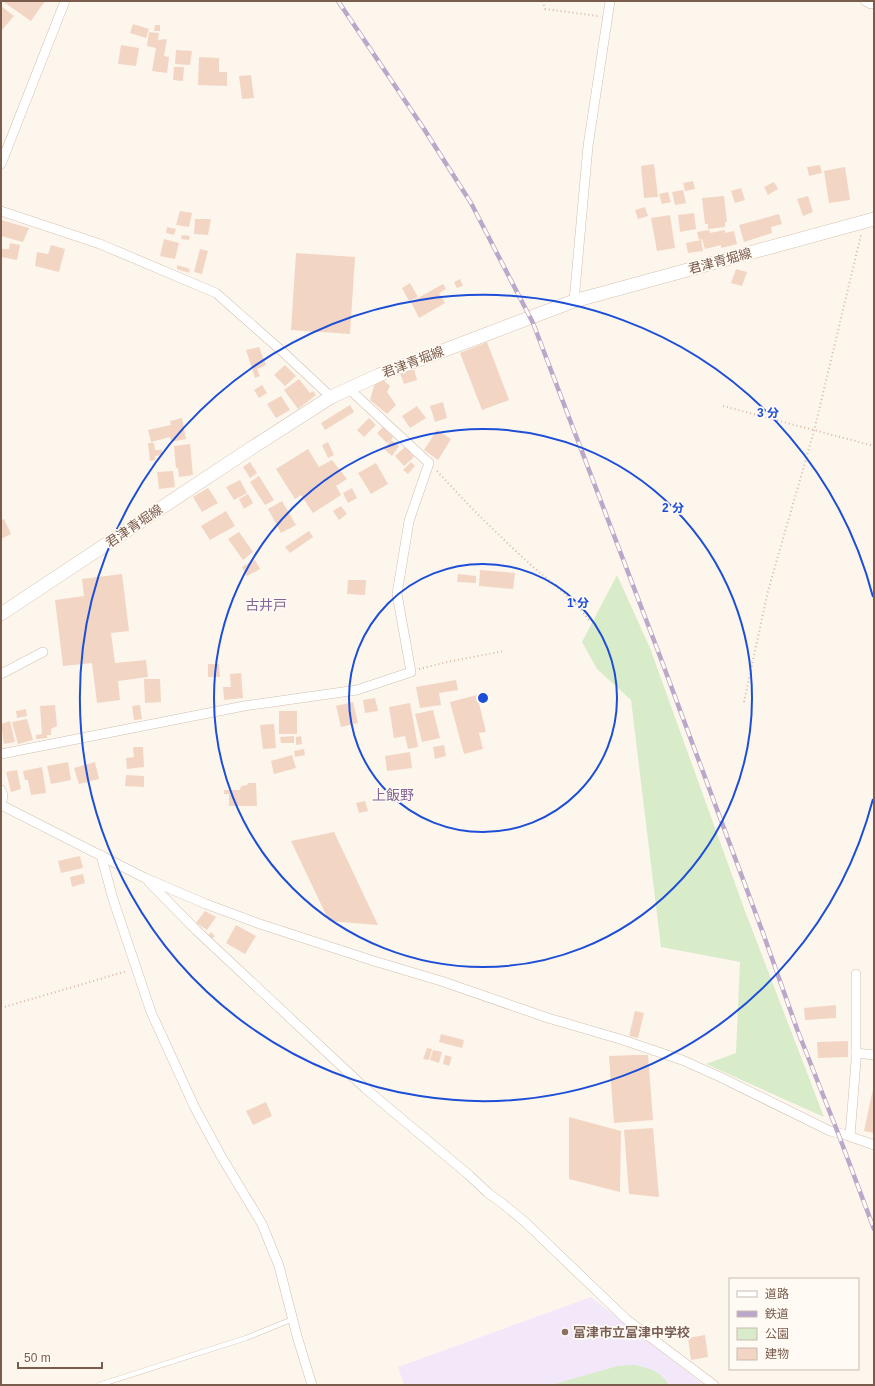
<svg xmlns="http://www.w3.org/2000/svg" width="875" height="1386" font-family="Helvetica,'Noto Sans JP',sans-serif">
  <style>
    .education { fill: #f3e8fa }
    .green { fill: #d8ecc9 }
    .building { fill: #f3d5c3 }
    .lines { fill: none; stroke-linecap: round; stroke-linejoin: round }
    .service-casing { stroke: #d1beb0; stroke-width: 5.5 }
    .minor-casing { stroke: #d1beb0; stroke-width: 10 }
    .secondary-casing { stroke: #d6c0b0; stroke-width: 14 }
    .path { stroke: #d9b8a5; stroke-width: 2; stroke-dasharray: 1 3; stroke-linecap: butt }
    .service { stroke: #fff; stroke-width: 4.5 }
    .minor { stroke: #fff; stroke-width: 9 }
    .secondary { stroke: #fff; stroke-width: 13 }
    .rail-casing { stroke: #b9a8c9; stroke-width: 4.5 }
    .rail { stroke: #fffaf3; stroke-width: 3; stroke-dasharray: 9; stroke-linecap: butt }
    .ring { fill: none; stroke: #1d4ed8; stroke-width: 2 }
    .education-dot { fill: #8d6e63; stroke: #fffaf3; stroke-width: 1.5 }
    .labels { text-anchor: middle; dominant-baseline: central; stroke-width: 3.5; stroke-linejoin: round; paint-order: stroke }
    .street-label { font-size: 13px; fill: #7a5c4d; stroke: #fffaf3 }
    .education-label { font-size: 13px; font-weight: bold; fill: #785e54; stroke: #fffaf3; text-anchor: start }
    .neighbourhood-label { font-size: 14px; fill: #846695; stroke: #fffaf3 }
    .centre { fill: #1d4ed8; stroke: #fffaf3; stroke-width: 2 }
    .ring-label { font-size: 12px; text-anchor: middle; font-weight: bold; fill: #1d4ed8; stroke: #fffaf3; stroke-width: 3.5; stroke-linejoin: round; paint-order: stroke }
  </style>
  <rect width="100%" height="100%" fill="#fdf6ec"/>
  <polygon class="education" points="591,1297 704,1385 404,1385 398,1367"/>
  <g class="green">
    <polygon points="617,575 650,648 745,911 824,1117 706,1064 736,1053 740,962 661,947 631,700 597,669 582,642"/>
    <path d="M635 1365C651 1369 659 1370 669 1385H551L618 1366Z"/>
  </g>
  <g class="building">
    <polygon points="2,1 45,1 31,21"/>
    <polygon points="1,6 14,16 1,31"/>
    <polygon points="133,24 149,29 146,38 130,33"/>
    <polygon points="155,25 160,25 160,31 154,31"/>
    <polygon points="149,32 159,33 158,40 167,39 164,56 169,57 167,73 152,71 156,48 147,46"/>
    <polygon points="121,45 139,48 136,66 118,64"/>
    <polygon points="176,50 192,51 190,65 175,64"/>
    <polygon points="199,57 219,58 219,72 227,72 227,86 198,85"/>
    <polygon points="174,67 184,67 183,81 173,80"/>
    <polygon points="251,75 254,98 242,99 239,76"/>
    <polygon points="654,164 658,197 644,198 641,166"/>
    <polygon points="820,165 822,173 809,176 807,167"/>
    <polygon points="845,167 850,200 829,203 824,171"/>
    <polygon points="693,181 695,189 685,191 683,183"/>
    <polygon points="774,182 778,189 768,195 764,187"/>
    <polygon points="741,188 745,200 735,203 731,191"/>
    <polygon points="683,190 686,203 675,205 672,192"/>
    <polygon points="668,192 671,202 662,204 659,194"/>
    <polygon points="724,196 727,222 725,222 725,227 708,229 708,224 705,224 702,198"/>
    <polygon points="808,196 813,212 803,216 797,199"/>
    <polygon points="645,207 648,216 638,219 635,210"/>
    <polygon points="180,211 192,213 189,227 176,225"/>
    <polygon points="694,213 696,229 680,232 678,215"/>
    <polygon points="779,214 782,224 771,227 772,233 744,242 739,225"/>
    <polygon points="670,215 675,248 657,251 651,218"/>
    <polygon points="195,219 211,219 208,235 194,234"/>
    <polygon points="1,220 29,228 23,242 1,236"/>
    <polygon points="167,227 176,229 174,235 166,233"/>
    <polygon points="709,230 710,233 725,230 725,233 734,231 737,244 721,248 721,245 705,249 702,239 699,240 697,232"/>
    <polygon points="182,235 190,236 189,240 181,239"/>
    <polygon points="164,239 179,243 175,259 160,256"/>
    <polygon points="701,240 703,251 688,253 686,243"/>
    <polygon points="10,243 20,245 17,260 1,257 1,249 9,249"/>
    <polygon points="51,245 65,249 59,272 35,266 37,252 48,254"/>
    <polygon points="200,249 208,251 202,274 194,272"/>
    <polygon points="296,253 355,257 350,334 291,330"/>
    <polygon points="177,265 190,269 189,273 177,269"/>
    <polygon points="736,269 747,272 742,286 731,283"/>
    <polygon points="460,279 463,286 457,288 454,282"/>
    <polygon points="410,283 418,297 409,301 402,288"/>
    <polygon points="443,284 446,289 439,293 445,303 419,318 411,302"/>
    <polygon points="487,342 509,400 482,410 460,353"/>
    <polygon points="259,347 266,365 257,369 260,376 255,378 246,350"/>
    <polygon points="285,365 296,376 285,386 274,375"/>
    <polygon points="414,369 417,380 404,384 400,373"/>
    <polygon points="299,379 310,393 313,391 316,395 298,409 284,390"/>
    <polygon points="382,379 390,386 387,392 396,405 387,414 370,400 375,383"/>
    <polygon points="262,385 267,393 259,398 254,390"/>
    <polygon points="281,396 290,410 276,418 267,404"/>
    <polygon points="443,402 447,418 435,422 430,406"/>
    <polygon points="350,405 354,412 325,430 321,423"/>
    <polygon points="417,406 426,418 410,428 402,416"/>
    <polygon points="182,418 186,439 171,442 170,437 151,442 148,430 171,425 170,421"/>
    <polygon points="369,418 376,425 364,437 357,430"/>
    <polygon points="383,427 393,437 391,440 399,446 392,456 384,449 391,440 387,443 377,433"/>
    <polygon points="437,430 451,439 438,460 424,450"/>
    <polygon points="328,442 334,455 328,458 322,445"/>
    <polygon points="148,443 154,443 155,450 162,450 162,455 155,456 155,460 150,461"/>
    <polygon points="190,444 193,475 179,477 178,468 176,468 174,446"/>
    <polygon points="405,447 414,457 404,466 395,456"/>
    <polygon points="308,449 319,467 332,460 347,479 336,486 341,495 313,513 301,495 295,499 276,469"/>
    <polygon points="250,462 257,473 250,478 243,467"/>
    <polygon points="411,462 415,466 408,474 403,470"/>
    <polygon points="376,463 388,484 371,494 358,473"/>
    <polygon points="173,471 175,487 159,489 157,472"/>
    <polygon points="259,476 274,500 265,505 250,482"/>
    <polygon points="240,480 247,493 234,500 226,487"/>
    <polygon points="208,488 218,503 202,512 193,497"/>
    <polygon points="352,488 357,498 348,503 343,493"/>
    <polygon points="248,494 253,503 244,509 239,499"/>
    <polygon points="282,501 296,525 281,533 268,509"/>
    <polygon points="341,506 347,514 339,520 333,511"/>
    <polygon points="226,511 235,526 210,540 201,526"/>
    <polygon points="4,519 11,534 1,539 1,520"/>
    <polygon points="309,531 313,537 290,553 285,547"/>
    <polygon points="239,532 253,552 243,560 228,539"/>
    <polygon points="255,560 260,569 247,576 242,567"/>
    <polygon points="480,570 515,573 513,589 479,586"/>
    <polygon points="122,574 129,631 111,633 115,663 146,660 148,677 118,681 120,700 97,703 92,663 63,666 55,600 84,596 82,579"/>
    <polygon points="458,574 476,576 476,583 457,582"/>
    <polygon points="348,580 366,580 365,595 347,594"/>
    <polygon points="208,664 219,664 220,677 208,677"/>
    <polygon points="241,673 243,698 224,700 223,687 231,687 230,674"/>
    <polygon points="144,679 160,679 161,702 145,703"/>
    <polygon points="456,680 458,690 439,693 441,705 420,708 416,687"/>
    <polygon points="477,695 486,732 479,733 483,749 464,754 450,702"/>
    <polygon points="375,698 378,711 365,713 363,700"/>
    <polygon points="353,702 358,723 341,727 336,706"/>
    <polygon points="410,703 418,747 408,749 405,736 394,738 389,707"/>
    <polygon points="55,705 57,726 51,729 51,735 47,735 47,738 36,739 36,735 42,734 40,706"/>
    <polygon points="140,705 142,719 134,720 132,706"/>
    <polygon points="26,709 27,716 17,718 16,711"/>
    <polygon points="433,710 440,738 422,742 415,714"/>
    <rect x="279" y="711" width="18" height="23"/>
    <polygon points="27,719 33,740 18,744 12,722"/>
    <polygon points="10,721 15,742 4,744 1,724"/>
    <polygon points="274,724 276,748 263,749 260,725"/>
    <polygon points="294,736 294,743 281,743 280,737"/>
    <polygon points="301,736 302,744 296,745 296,737"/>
    <polygon points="444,745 446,756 435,759 433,747"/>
    <polygon points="133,747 143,747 144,767 127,769 126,758 134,757"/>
    <polygon points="304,749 305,755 295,757 294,751"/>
    <polygon points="410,752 412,768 387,771 385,756"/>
    <polygon points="292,755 296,768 274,774 271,761"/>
    <polygon points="68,762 71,780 51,784 47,766"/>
    <polygon points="95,762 99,779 79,784 74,768"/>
    <polygon points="42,767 46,793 31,795 28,780 25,780 23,771"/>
    <polygon points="17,770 21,789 11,792 6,772"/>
    <polygon points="126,775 144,776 144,787 125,786"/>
    <polygon points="248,783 256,783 257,806 229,806 229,794 224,794 224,790 240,790 241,786 247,785"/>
    <polygon points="365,801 368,811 359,813 356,803"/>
    <polygon points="334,832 378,925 329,921 291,841"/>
    <polygon points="80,856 83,868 61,873 58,861"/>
    <polygon points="83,874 85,883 72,887 70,877"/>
    <polygon points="205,911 216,917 207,930 196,923"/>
    <polygon points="236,925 256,936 245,954 226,943"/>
    <polygon points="211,932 215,936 212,939 208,936"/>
    <polygon points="836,1005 836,1018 805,1020 804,1008"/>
    <polygon points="635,1011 644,1013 638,1038 629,1036"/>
    <polygon points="441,1034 464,1040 462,1048 439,1042"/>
    <polygon points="848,1041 848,1057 818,1058 817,1042"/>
    <polygon points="427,1048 432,1049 429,1060 423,1059"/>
    <polygon points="433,1050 442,1052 439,1063 430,1060"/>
    <polygon points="445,1055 452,1057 449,1066 443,1064"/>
    <polygon points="636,1055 648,1055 653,1120 614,1123 609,1056"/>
    <polygon points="873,1089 874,1089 874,1133 864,1131"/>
    <polygon points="266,1102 272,1116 253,1125 246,1111"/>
    <polygon points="569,1117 621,1131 620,1192 569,1179"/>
    <polygon points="653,1128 659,1197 629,1194 624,1130"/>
    <polygon points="705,1335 708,1357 691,1360 688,1338"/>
  </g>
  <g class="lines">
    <defs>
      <polyline id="service" points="99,1385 246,1338 293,1319"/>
      <g id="minor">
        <polyline points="865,1 871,4 874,3"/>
        <polyline points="1,164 65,1"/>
        <polyline points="1,211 100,244 216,293 284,353 331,397"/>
        <polyline points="574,301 588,146 610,1"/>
        <polyline points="1,674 43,652"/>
        <polyline points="1,754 244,706 357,690 411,672 397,594 409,521 429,463 348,388"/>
        <polyline points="1,790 3,796 1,805"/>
        <polyline points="1,805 145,878 206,904 260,924 374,961 441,981 548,1018 623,1040 682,1060 718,1076 830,1131 843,1134 874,1145"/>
        <polyline points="101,855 113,899 151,1012 195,1108 221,1156 262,1224 279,1266 297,1336 312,1385"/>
        <polyline points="149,882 196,930 366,1089 469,1175 488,1193 502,1203 525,1222 626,1319 714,1385"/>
        <polyline points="856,1053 874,1055"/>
        <polyline points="850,1136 856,1061 856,974"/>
      </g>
      <polyline id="secondary" points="1,614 250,449 331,397 379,375 574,301 874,219"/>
    </defs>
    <use href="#service" class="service-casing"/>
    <use href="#minor" class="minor-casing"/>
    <use href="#secondary" class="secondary-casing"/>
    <g class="path">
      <polyline points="543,1 545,9 598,16"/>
      <polyline points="723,406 874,446"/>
      <path d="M437 471C467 504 498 535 531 565 551 583 575 599 590 622"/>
      <polyline points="419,669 447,662 504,651"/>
      <polyline points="744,702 768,591 814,431 861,235"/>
      <polyline points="1,1008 127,971"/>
    </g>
    <use href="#service" class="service"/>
    <use href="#minor" class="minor"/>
    <use href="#secondary" class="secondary"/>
    <defs>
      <polyline id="rail" points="338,1 424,129 471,203 533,323 658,651 763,933 797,1029 838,1133 874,1229"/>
    </defs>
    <use href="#rail" class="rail-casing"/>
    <use href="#rail" class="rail"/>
  </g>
  <g class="ring">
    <circle cx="483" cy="698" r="134"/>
    <circle cx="483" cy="698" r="269"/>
    <path d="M873 799A403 403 0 1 1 873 597"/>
  </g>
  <circle class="education-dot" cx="565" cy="1332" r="4"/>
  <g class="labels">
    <g class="street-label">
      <text transform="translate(720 261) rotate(-15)">君津青堀線</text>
      <text transform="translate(413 362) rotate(-21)">君津青堀線</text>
      <text transform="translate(134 526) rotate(-34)">君津青堀線</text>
    </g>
    <g class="education-label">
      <text x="573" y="1332">富津市立富津中学校</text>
    </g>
    <g class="neighbourhood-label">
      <text x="266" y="605">古井戸</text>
      <text x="393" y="795">上飯野</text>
    </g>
  </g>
  <circle cx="483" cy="698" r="6" class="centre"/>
  <g class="ring-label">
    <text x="768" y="417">3 分</text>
    <text x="673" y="512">2 分</text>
    <text x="578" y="607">1 分</text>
  </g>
  <rect width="875" height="1386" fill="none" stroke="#7a5c4d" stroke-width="4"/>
  <rect x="729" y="1278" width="130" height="92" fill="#fffaf3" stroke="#cabbb1"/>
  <rect x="737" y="1291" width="20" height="6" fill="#ffffff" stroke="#cabbb1"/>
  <text x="765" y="1298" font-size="12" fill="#7a5c4d">道路</text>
  <rect x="737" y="1311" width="20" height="6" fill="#b9a8c9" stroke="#cabbb1"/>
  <text x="765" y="1318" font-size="12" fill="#7a5c4d">鉄道</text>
  <rect x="737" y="1328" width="20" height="12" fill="#d8ecc9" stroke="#cabbb1"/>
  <text x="765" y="1338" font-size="12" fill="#7a5c4d">公園</text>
  <rect x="737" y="1348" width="20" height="12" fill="#f3d5c3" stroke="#cabbb1"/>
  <text x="765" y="1358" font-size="12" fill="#7a5c4d">建物</text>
  <path d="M18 1362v6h84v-6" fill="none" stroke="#7a5c4d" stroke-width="2"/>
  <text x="24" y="1362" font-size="12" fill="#7a5c4d" stroke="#fffaf3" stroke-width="3" paint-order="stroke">50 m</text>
</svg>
